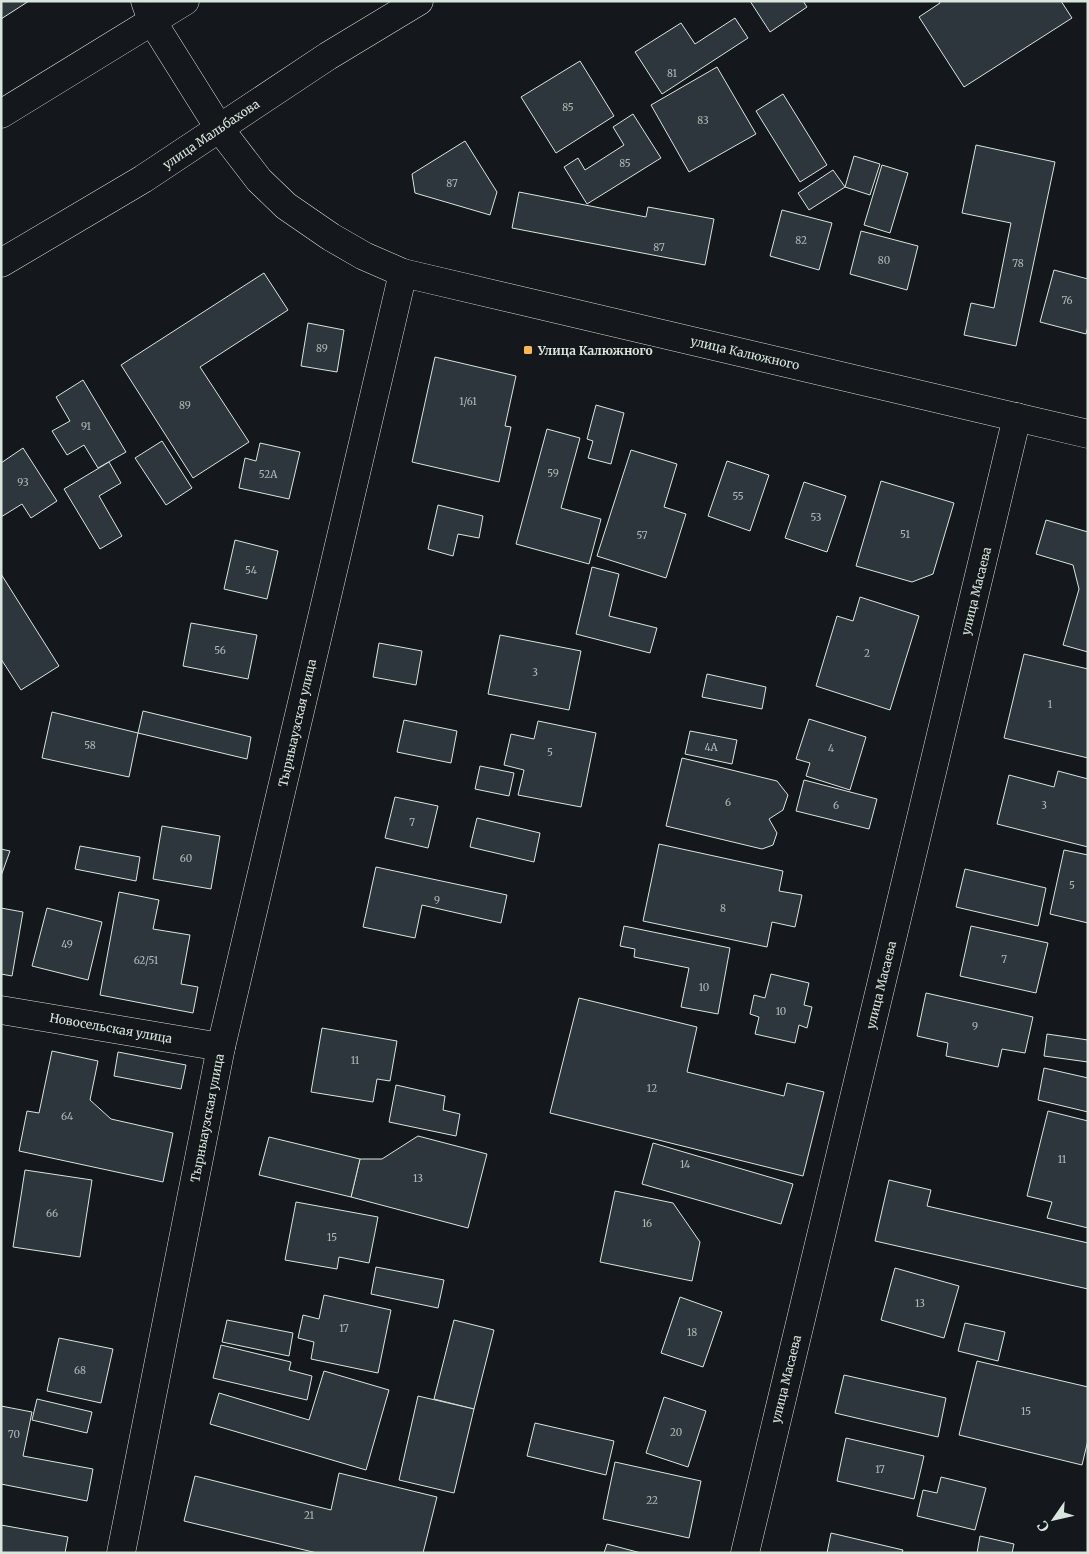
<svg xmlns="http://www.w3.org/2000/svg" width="1089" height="1554" font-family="Merriweather,serif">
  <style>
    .building { fill: #2c363c; stroke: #d8e6dc }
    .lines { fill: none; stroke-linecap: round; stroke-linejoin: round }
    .minor-casing { stroke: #d8e6dc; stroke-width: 29 }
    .tertiary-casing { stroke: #d8e6dc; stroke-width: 29 }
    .secondary-casing { stroke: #d8e6dc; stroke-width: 29 }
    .minor { stroke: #14181c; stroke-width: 28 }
    .tertiary { stroke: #14181c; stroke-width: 28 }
    .secondary { stroke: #14181c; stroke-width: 28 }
    .poi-dot { fill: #ffb74d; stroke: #14181c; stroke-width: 2 }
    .labels { text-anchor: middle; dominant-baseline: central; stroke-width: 4; stroke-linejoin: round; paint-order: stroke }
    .number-label { font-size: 10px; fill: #adbab4 }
    .street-label { font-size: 12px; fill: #d8e6dc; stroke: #14181c }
    .poi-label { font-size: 12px; font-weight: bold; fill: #d8e6dc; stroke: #14181c; text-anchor: start }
  </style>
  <rect width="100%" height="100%" fill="#14181c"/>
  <g class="building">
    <polygon points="1,1 29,1 1,19"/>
    <polygon points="750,1 803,1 807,7 770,32"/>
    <polygon points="939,1 1061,1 1072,18 964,87 919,17 940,3"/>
    <polygon points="735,18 748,38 662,94 635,52 681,23 695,44"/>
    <polygon points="580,61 614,116 556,153 521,97"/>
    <polygon points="717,67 756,134 689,172 651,105"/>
    <polygon points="783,94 827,165 800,182 756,111"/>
    <polygon points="633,114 661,158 587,204 564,167 578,158 585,170 624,145 613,127"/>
    <polygon points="465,141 497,192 490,215 415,193 412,174"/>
    <polygon points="976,145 1055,162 1016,346 964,335 971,303 994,308 1011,223 962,213"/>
    <polygon points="854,156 880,164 870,195 845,187"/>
    <polygon points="882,165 908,173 890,233 864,225"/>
    <polygon points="833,170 845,187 809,210 798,193"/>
    <polygon points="519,192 646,217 648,207 714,219 705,265 512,228"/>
    <polygon points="782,210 832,223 819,270 770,256"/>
    <polygon points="861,231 918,246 907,290 850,274"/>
    <polygon points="1054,270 1088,279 1088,326 1086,334 1040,322"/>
    <polygon points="264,273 288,310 200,367 249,442 193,478 121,365"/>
    <polygon points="308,323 344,330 337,372 301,366"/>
    <polygon points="435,357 516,376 505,426 511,427 499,482 412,462"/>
    <polygon points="83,380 126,452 98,468 84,445 67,455 52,431 70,421 56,397"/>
    <polygon points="596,405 624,413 611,464 588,458 593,441 587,439"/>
    <polygon points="547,429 580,438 561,508 601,519 589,564 516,544"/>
    <polygon points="162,441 192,488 166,505 135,458"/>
    <polygon points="260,443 300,452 289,499 239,488 245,458 256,461"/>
    <polygon points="23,448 57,501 31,518 22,504 1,517 1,463"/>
    <polygon points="631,450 677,464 664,507 686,514 666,578 597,556"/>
    <polygon points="727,461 769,475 750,531 708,516"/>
    <polygon points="109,462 121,483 99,496 122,536 100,549 64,489"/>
    <polygon points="881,481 954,503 933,574 912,582 856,566"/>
    <polygon points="804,482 846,496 827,552 785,538"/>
    <polygon points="438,505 483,516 479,538 458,534 453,556 428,549"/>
    <polygon points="1046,520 1088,532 1088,652 1063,645 1079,589 1073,565 1036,554"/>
    <polygon points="235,540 278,551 267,599 224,589"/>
    <polygon points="592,567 619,574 609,616 657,628 650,653 576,634"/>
    <polygon points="1,574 59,666 21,690 1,659"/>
    <polygon points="860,597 919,616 890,710 816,686 837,616 853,621"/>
    <polygon points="191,623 257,635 248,679 183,666"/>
    <polygon points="500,635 581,651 569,710 488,694"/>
    <polygon points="379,643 422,651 416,685 373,677"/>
    <polygon points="1024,654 1088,669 1088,758 1004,738"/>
    <polygon points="707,674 766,687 762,709 702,697"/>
    <polygon points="143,711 251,737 247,759 138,733"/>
    <polygon points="52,712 138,733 129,777 42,758"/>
    <polygon points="809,719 866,737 850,790 806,776 810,763 796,759"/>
    <polygon points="404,720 457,731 451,763 397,752"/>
    <polygon points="538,721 596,733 581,807 518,795 524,770 504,765 511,734 534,739"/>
    <polygon points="690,731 737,740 732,764 685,754"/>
    <polygon points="682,758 777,781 788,795 783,810 769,819 777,833 773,845 762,849 666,826"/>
    <polygon points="480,766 514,773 509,796 475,789"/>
    <polygon points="1058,771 1088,779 1088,847 997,824 1009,775 1054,787"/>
    <polygon points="804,780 877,799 869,829 796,811"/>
    <polygon points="395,797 438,806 428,848 385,838"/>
    <polygon points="477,818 540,833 534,862 470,847"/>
    <polygon points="162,826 220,836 211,889 153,879"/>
    <polygon points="659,844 783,871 779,891 802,895 795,927 772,922 767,947 643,921"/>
    <polygon points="80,846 140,857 136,881 75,869"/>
    <polygon points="1,849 10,851 1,876"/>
    <polygon points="1064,850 1088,855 1088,923 1050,914"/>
    <polygon points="376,867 507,895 501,923 422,905 415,938 363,927"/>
    <polygon points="965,869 1046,888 1038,926 956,907"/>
    <polygon points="119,892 159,900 153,929 190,935 181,984 198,987 193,1013 100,995"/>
    <polygon points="1,908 23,912 12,976 1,974"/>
    <polygon points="47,908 102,922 88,980 32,966"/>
    <polygon points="624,926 730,948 718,1014 681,1007 689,968 634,957 635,949 620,946"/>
    <polygon points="971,926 1048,943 1036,993 960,976"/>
    <polygon points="771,974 809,983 804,1005 812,1007 807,1028 799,1025 795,1043 755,1034 759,1017 750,1014 754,995 765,998"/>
    <polygon points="926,993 1033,1017 1025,1053 1002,1049 998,1067 946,1056 948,1043 917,1036"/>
    <polygon points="579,998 697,1027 687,1072 784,1096 787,1083 824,1092 803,1176 550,1113"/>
    <polygon points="322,1028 397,1041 390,1081 377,1079 373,1102 311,1092"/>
    <polygon points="1047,1034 1088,1040 1088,1062 1044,1056"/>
    <polygon points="52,1051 98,1061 90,1100 111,1119 173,1133 163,1182 19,1151 27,1111 39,1113"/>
    <polygon points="118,1052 186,1065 181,1089 114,1076"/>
    <polygon points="1044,1068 1088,1078 1088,1112 1038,1100"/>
    <polygon points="396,1085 445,1096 443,1110 460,1114 456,1136 389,1122"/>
    <polygon points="1048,1111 1088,1121 1088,1228 1047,1218 1052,1202 1027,1196"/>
    <polygon points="418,1136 487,1154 468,1228 351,1197 360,1159 382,1159"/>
    <polygon points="269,1137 360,1159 351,1197 259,1175"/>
    <polygon points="653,1143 793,1184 781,1224 642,1184"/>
    <polygon points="25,1170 92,1180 80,1257 13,1247"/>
    <polygon points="889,1180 931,1190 927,1206 1088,1243 1088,1289 875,1241"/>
    <polygon points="615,1191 673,1203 700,1242 692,1281 600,1262"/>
    <polygon points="296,1202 378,1217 369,1263 339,1257 337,1269 285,1260"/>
    <polygon points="376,1267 444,1280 438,1308 371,1294"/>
    <polygon points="895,1268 959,1286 944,1338 881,1320"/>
    <polygon points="324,1295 391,1310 378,1373 311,1359 314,1342 298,1338 303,1315 319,1319"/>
    <polygon points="680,1297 722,1312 703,1367 661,1353"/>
    <polygon points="227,1320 293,1333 289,1356 222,1342"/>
    <polygon points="454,1320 494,1330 474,1409 434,1399"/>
    <polygon points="965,1323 1005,1332 998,1361 958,1351"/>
    <polygon points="59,1338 113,1349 101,1403 47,1391"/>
    <polygon points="221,1345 291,1362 289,1370 312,1376 307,1400 213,1378"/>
    <polygon points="977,1361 1088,1387 1088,1440 1082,1465 959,1435"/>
    <polygon points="324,1371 389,1390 366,1470 210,1424 219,1393 309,1420"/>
    <polygon points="844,1375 946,1398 938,1437 835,1413"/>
    <polygon points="418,1396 474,1409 454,1493 399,1480"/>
    <polygon points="664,1397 706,1411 688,1467 646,1453"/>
    <polygon points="37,1399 92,1412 87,1433 32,1420"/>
    <polygon points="1,1406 32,1412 23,1456 93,1469 87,1501 1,1484"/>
    <polygon points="535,1423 614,1441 606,1475 527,1456"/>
    <polygon points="846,1438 924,1456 914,1499 837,1481"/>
    <polygon points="615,1462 701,1481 689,1538 603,1519"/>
    <polygon points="339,1473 437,1497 423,1553 317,1553 184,1521 195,1476 331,1510"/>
    <polygon points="941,1477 986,1488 975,1530 917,1516 923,1490 937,1493"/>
    <polygon points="1,1525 68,1537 65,1553 1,1553"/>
    <polygon points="831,1533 903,1550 902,1553 827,1553"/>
    <polygon points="980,1536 1014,1544 1012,1553 977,1553"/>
    <polygon points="607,1544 641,1553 604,1553"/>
  </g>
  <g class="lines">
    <defs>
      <g id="minor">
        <polyline points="1,1010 221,1047"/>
        <polyline points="121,1553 221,1047 403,273"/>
        <polyline points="745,1553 1017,417"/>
      </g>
      <polyline id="tertiary" points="145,1 152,21 219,128 259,180 286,206 331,237 364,256 403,273 1088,434"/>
      <g id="secondary">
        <polyline points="1,114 185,1"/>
        <polyline points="1,263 143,179 328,56 419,1"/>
      </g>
    </defs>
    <use href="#minor" class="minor-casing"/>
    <use href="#tertiary" class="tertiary-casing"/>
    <use href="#secondary" class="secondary-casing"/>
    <use href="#minor" class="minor"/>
    <use href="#tertiary" class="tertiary"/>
    <use href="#secondary" class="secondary"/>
  </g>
  <rect class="poi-dot" x="523" y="345" width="10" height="10" rx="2.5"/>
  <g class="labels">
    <g class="number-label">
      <text x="672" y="73">81</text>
      <text x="568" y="107">85</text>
      <text x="703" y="120">83</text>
      <text x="625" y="163">85</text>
      <text x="452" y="183">87</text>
      <text x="801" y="240">82</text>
      <text x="659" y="247">87</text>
      <text x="884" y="260">80</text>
      <text x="1018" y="263">78</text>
      <text x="1067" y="300">76</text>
      <text x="322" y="348">89</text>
      <text x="468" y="401">1/61</text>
      <text x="185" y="405">89</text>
      <text x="86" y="426">91</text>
      <text x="553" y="473">59</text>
      <text x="268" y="474">52А</text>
      <text x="23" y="482">93</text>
      <text x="738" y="496">55</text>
      <text x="816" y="517">53</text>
      <text x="905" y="534">51</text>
      <text x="642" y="535">57</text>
      <text x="251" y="570">54</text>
      <text x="220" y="650">56</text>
      <text x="867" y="653">2</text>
      <text x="535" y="672">3</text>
      <text x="1050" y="704">1</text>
      <text x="90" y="745">58</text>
      <text x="711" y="747">4А</text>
      <text x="831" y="748">4</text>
      <text x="550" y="752">5</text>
      <text x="728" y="802">6</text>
      <text x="836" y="805">6</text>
      <text x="1044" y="805">3</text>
      <text x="412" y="822">7</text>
      <text x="186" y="858">60</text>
      <text x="1072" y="885">5</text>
      <text x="437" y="900">9</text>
      <text x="723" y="908">8</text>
      <text x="67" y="944">49</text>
      <text x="1004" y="959">7</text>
      <text x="146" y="960">62/51</text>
      <text x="704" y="987">10</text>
      <text x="781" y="1011">10</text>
      <text x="975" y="1026">9</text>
      <text x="355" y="1060">11</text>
      <text x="652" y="1088">12</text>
      <text x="67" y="1116">64</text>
      <text x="1062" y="1159">11</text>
      <text x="685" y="1164">14</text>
      <text x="418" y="1178">13</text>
      <text x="52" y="1213">66</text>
      <text x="647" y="1223">16</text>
      <text x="332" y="1237">15</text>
      <text x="920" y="1303">13</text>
      <text x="344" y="1328">17</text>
      <text x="692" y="1332">18</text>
      <text x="80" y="1370">68</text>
      <text x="1026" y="1411">15</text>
      <text x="676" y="1432">20</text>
      <text x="14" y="1434">70</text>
      <text x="880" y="1469">17</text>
      <text x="652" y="1500">22</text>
      <text x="309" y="1515">21</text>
    </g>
    <g class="street-label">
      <text transform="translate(211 134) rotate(-34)">улица Мальбахова</text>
      <text transform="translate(745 353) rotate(13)">улица Калюжного</text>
      <text transform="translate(976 591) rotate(-76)">улица Масаева</text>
      <text transform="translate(297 723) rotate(-77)">Тырныаузская улица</text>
      <text transform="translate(881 985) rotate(-76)">улица Масаева</text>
      <text transform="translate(111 1028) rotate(10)">Новосельская улица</text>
      <text transform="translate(207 1118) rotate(-79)">Тырныаузская улица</text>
      <text transform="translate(786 1379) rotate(-76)">улица Масаева</text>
    </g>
    <g class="poi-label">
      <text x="538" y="350">Улица Калюжного</text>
    </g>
  </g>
  <rect width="1089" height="1554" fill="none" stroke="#d8e6dc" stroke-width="5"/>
  <g transform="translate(1054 1519) rotate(236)" stroke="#14181c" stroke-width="4" paint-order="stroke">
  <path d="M0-4L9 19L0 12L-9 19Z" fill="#d8e6dc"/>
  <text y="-8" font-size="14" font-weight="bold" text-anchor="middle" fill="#d8e6dc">С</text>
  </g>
</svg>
